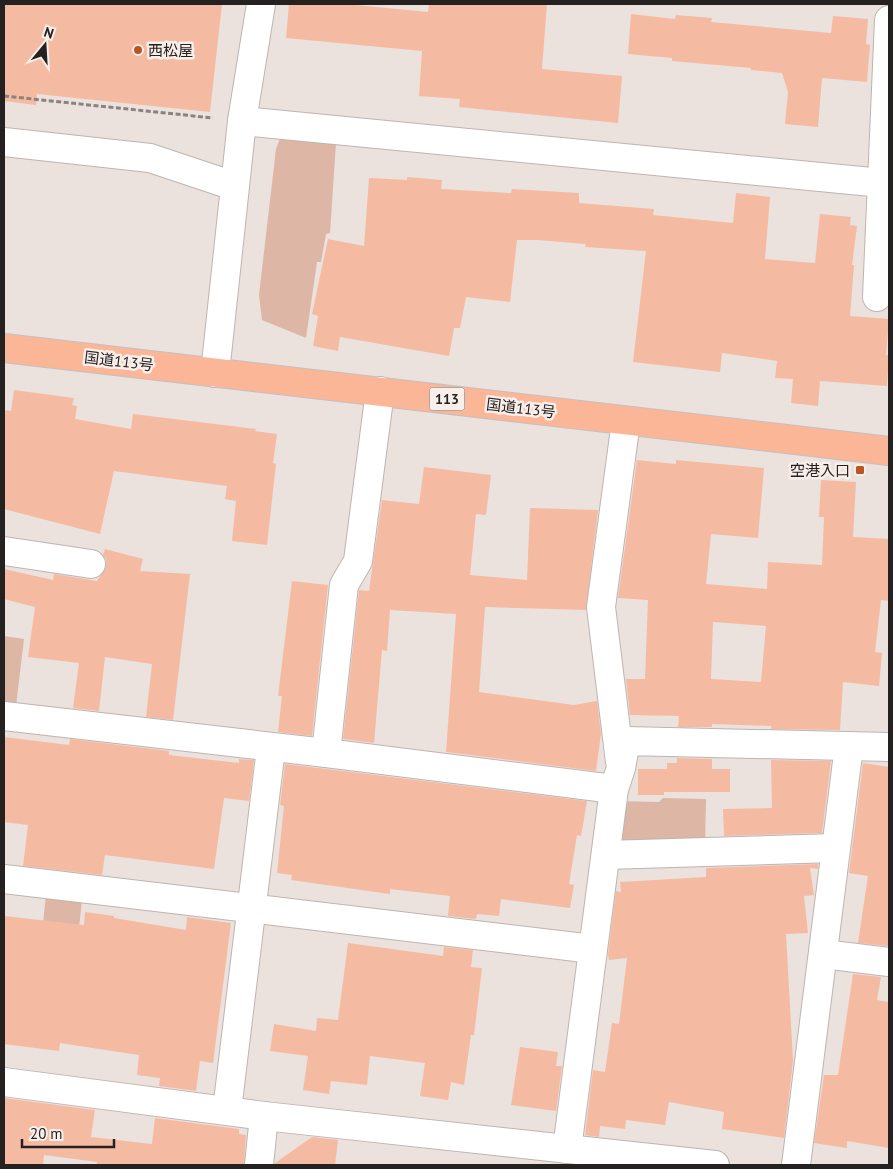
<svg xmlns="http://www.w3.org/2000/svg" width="893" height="1169" font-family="'PT Sans','Noto Sans JP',sans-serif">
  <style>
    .green { fill: #ddb6a6 }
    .building { fill: #f5bba2; fill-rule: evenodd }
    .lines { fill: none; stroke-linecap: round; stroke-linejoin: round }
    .minor-casing { stroke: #beb4b0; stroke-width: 30 }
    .highway-casing { stroke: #c2c1c1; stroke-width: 30 }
    .path { stroke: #89827f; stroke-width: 3; stroke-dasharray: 5 2.5; stroke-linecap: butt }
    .minor { stroke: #fff; stroke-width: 28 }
    .highway { stroke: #fbb597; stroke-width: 28 }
    .poi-dot { fill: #b95522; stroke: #f8eeea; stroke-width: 2 }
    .labels { text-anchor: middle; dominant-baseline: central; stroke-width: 5; stroke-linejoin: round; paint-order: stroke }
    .shield { fill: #f8eeea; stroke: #645e5d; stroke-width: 1 }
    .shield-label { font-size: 14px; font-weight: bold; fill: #252120 }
    .poi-label { font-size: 15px; fill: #252120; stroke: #f8eeea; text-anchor: start }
    .street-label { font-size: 15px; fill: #252120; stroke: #f8eeea }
  </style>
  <rect width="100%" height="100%" fill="#ebe1dd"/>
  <g class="green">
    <polygon points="281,136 336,143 330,233 326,234 321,262 317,262 306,338 262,320 259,295 276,149"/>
    <polygon points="4,636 24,639 16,706 4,705"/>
    <polygon points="663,798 706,799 705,846 611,849 617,801 659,802"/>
    <polygon points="46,895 82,900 73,983 36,989"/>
  </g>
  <g class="building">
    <polygon points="4,4 222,4 210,112 37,94 36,105 4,101"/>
    <polygon points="289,4 356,4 356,5 428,12 429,4 547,4 542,69 622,76 618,123 459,107 460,99 419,96 422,51 286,38"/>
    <polygon points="631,14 675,19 676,15 712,18 711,22 831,33 833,16 868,19 866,44 870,45 867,82 822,78 818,127 785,124 788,92 782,73 751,70 751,68 672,61 672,58 628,54"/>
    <polygon points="407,177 442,180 441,189 511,193 512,189 579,193 579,203 654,209 653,215 733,223 736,193 770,197 765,259 815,263 820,214 851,217 850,225 857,226 852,265 854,265 850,316 889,319 886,355 889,355 887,386 820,381 818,406 791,403 793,379 775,378 777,361 722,353 720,372 633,362 646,251 585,247 586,244 538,240 517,240 510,302 466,297 460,328 454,328 449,356 340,337 338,351 313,346 318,316 312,314 328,239 364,246 369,178 407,180"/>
    <polygon points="14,390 74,398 72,405 77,406 75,419 131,429 133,414 256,429 255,431 277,434 273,463 276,464 267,545 232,541 236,501 225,499 227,486 114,471 100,534 4,509 4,410 11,411"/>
    <path d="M637 460 676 464V460L764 468 758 538 711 534 706 584 767 589 768 562 822 565 824 517H819L821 480 856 482 853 537 889 539V601L881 600 875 652 882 653 879 686 843 682 840 730 771 729V726L712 724V727H678L679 716 630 715 626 679H645L648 600 618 598ZM713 622 766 626 761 682 711 679Z"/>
    <polygon points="424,467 491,475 486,515 476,514 470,575 527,580 530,508 598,510 586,610 485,607 479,692 574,705 597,701 601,734 596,771 446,752 456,614 390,610 387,651 382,650 374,743 343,739 359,590 369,591 382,500 419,504"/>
    <polygon points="105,549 143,559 140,571 190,574 173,720 146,717 152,664 105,657 99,711 73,708 79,663 28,657 35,607 4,599 4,569 53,580 54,574 97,581 106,567 106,559 103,555"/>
    <polygon points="292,581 328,585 312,736 278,732 282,696 278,696"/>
    <polygon points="4,737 69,745 70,739 169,751 169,755 239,763 239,759 254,760 249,801 224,798 214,869 105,855 102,875 23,866 28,825 4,822"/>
    <polygon points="677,758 712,759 712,769 730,769 730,792 664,792 664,795 638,795 638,769 667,769 667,763 677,763"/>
    <polygon points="771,760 831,761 822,833 724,836 723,809 772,808"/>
    <polygon points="863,763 889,767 889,946 858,943 868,876 849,873"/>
    <polygon points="285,764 587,801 581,836 577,835 569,884 574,885 570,908 501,899 499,916 477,914 476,919 448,916 450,896 390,889 390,894 291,880 292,875 277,873 284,806 280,805"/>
    <polygon points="818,864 818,869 810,868 814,895 804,896 808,933 786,934 793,1061 784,1138 722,1129 724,1112 669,1102 665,1125 626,1120 625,1129 600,1126 599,1137 585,1135 593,1070 605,1072 612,1023 619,1024 627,958 609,960 608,954 616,891 621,892 620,882 706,877 706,868"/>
    <polygon points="85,912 114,916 114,918 186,930 187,917 231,923 213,1063 200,1061 196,1091 159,1086 160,1078 137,1075 139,1055 60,1043 59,1051 4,1044 4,916 84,925"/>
    <polygon points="348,943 443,956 444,947 473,950 471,967 482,968 474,1035 471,1035 464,1085 451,1082 448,1100 420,1096 425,1063 370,1056 367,1085 331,1081 329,1094 303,1090 308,1056 270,1051 274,1024 316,1031 317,1018 338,1020"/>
    <polygon points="853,974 881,977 877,1000 889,1002 889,1148 847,1141 847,1148 814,1143 824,1075 838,1075"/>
    <polygon points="520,1047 558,1052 556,1066 562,1066 556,1111 511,1105"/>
    <polygon points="4,1098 95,1110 91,1137 152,1144 155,1118 239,1129 239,1134 246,1135 244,1165 96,1165 97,1162 44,1155 43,1165 4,1165"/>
    <polygon points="312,1137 338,1140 335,1165 275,1165 275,1163"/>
  </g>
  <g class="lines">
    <defs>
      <g id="minor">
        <polyline points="242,121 882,183"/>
        <polyline points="4,142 150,158 234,186"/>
        <polyline points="877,297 889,20"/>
        <polyline points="215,373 242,121 261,4"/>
        <polyline points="4,551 91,564"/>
        <polyline points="4,716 326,753 614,789 621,768 626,741 889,747"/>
        <polyline points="326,753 344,585 358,561 380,391"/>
        <polyline points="620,762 601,607 626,421"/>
        <polyline points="606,855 835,848"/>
        <polyline points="4,879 593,949"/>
        <polyline points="823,954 889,962"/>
        <polyline points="4,1082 264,1116 715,1165"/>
        <polyline points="227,1110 271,748"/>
        <polyline points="567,1149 614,789"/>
        <polyline points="259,1165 264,1116"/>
        <polyline points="796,1165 849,746"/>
      </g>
      <polyline id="highway" points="4,348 889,451"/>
    </defs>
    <use href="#minor" class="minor-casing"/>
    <use href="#highway" class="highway-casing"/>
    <polyline class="path" points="4,96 213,118"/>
    <use href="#minor" class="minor"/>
    <use href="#highway" class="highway"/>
  </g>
  <g class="poi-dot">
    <circle cx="138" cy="50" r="5"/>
    <rect x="855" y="465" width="10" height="10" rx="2.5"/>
  </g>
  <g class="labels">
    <rect class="shield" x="429.5" y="387.5" width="35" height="23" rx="4"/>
    <g class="shield-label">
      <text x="447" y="399">113</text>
    </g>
    <g class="poi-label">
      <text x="148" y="50">西松屋</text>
      <text x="850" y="470" text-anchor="end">空港入口</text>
    </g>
    <g class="street-label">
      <text transform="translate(119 361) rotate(7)">国道113号</text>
      <text transform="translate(521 408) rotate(7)">国道113号</text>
    </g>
  </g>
  <rect width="893" height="1169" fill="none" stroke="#252120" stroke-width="10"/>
  <g transform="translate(45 45) rotate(18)" stroke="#f8eeea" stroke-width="4" paint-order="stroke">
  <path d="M0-4L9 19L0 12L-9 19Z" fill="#252120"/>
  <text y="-8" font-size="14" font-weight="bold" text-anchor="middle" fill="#252120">N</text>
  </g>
  <path d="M22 1139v8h92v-8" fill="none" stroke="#252120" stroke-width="2.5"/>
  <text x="30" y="1139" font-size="15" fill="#252120" stroke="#f8eeea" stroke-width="4" paint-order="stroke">20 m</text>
</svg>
